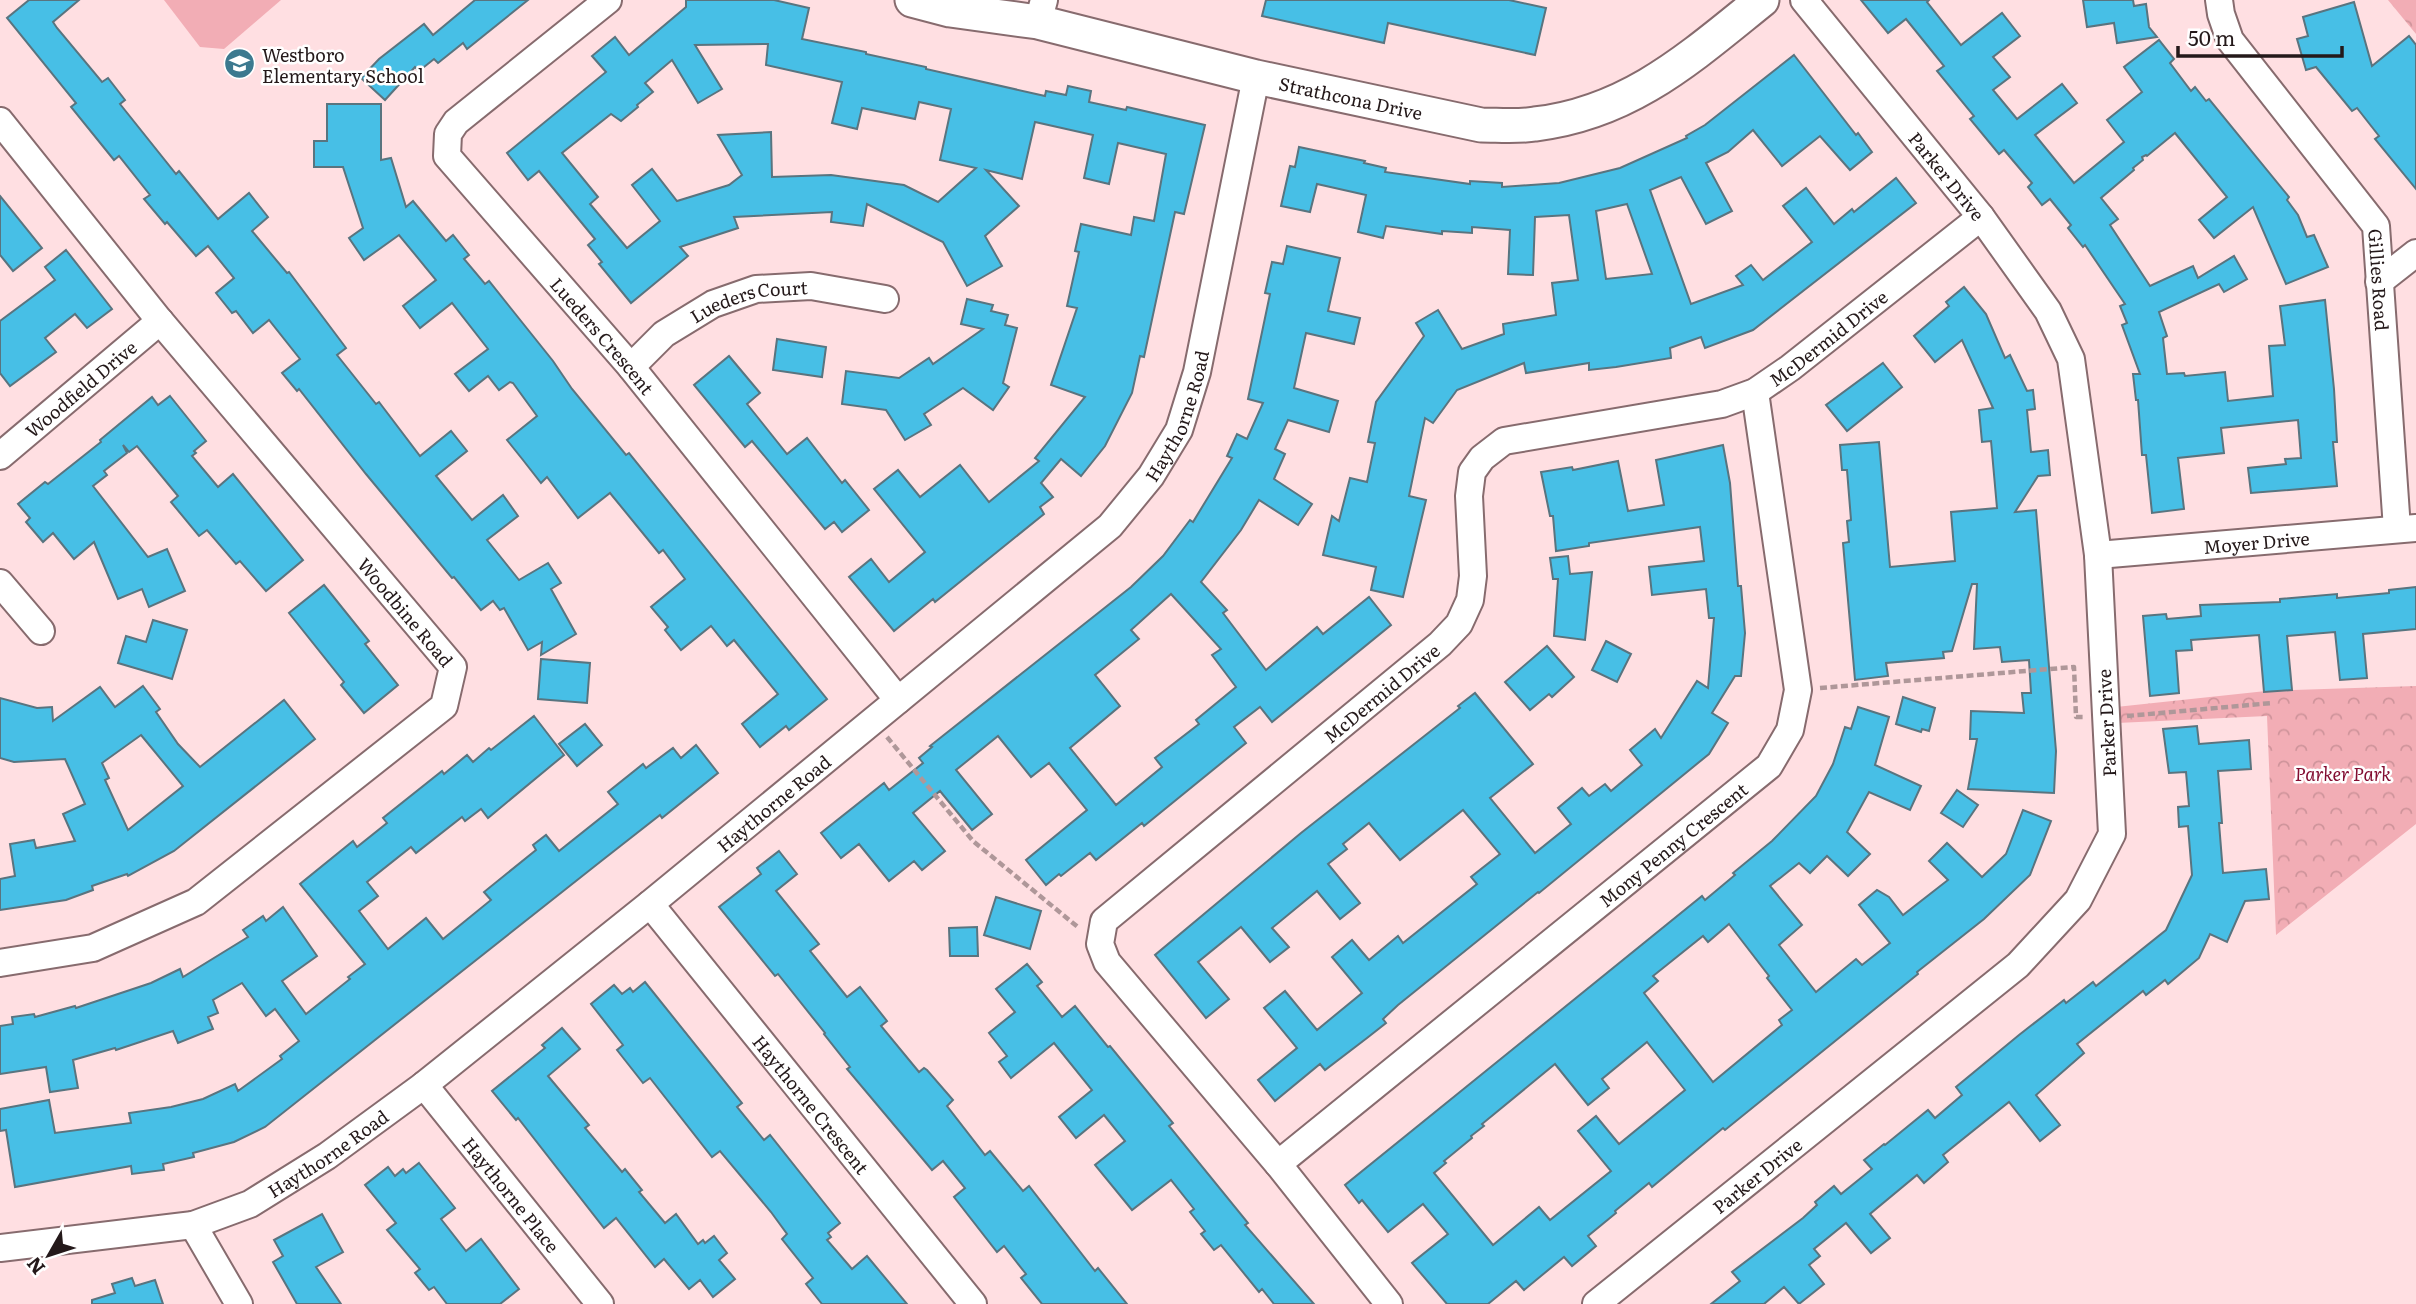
<svg xmlns="http://www.w3.org/2000/svg" width="2416" height="1304" font-family="Literata,serif">
  <style>
    .green { fill: #f2adb5 }
    .park { fill: url(#park-crowns) }
    .building { fill: #47bfe6; stroke: #59747f; stroke-width: 2; fill-rule: evenodd }
    .lines { fill: none; stroke-linecap: round; stroke-linejoin: round }
    .minor-casing { stroke: #876b6e; stroke-width: 30 }
    .tertiary-casing { stroke: #876b6e; stroke-width: 37 }
    .path { stroke: #af9799; stroke-width: 4.5; stroke-dasharray: 7 3.5; stroke-linecap: butt }
    .minor { stroke: #fff; stroke-width: 26 }
    .tertiary { stroke: #fff; stroke-width: 33 }
    .labels { text-anchor: middle; dominant-baseline: central; stroke-width: 5; stroke-linejoin: round; paint-order: stroke }
    .poi-label { font-size: 18px; fill: #24191a; stroke: #fff; text-anchor: start }
    .street-label { font-size: 18px; fill: #24191a; stroke: #fff }
    .park-label { font-size: 18px; font-style: italic; fill: #820d31; stroke: #fff }
  </style>
  <defs>
    <pattern id="park-crowns" width="20" height="18" patternUnits="userSpaceOnUse" patternTransform="scale(1.75)"><rect width="20" height="18" fill="#f2adb5"/><path d="M2 6a3 3 0 1 1 6 0M12 15a3 3 0 1 1 6 0" fill="none" stroke="#cf949b"/></pattern>
  </defs>
  <rect width="100%" height="100%" fill="#ffdfe2"/>
  <polygon class="green" points="164,0 281,0 224,49 200,47"/>
  <g class="park">
    <polygon points="2388,0 2416,0 2416,34"/>
    <polygon points="2416,686 2416,824 2276,935 2267,716 2117,723 2116,707 2266,691"/>
  </g>
  <g class="building">
    <polygon points="29,0 79,0 53,22 57,28 102,82 108,78 125,100 120,104 176,174 179,171 218,219 249,193 268,217 252,231 287,273 289,272 346,348 337,355 376,404 379,402 420,456 451,431 467,451 436,476 472,520 503,495 518,516 487,540 519,580 548,563 561,583 551,589 576,634 541,655 542,642 528,650 504,608 500,610 493,601 481,610 454,577 452,578 366,474 299,389 297,391 282,373 300,359 269,320 253,333 236,311 232,313 216,293 234,278 208,246 196,256 167,222 165,224 144,199 150,195 119,156 114,160 71,107 76,103 7,18"/>
    <polygon points="475,0 528,0 467,49 463,43 438,63 434,59 419,71 415,67 385,100 361,78 379,59 424,24 433,35"/>
    <path d="M686 0H774L809 8 802 39 866 52V54L926 67V69L1045 96 1046 91 1066 95 1068 86 1091 91 1089 102 1126 110 1127 107 1205 125 1184 214 1175 212 1144 357 1140 356 1132 393 1105 446 1081 476 1061 459 1041 483 1053 497 1040 507 1044 514 935 602 933 599 894 631 849 577 871 559 889 582 925 552 874 489 898 470 920 497 960 465 989 502 1039 461 1035 458 1085 397 1051 385 1077 308 1067 306 1079 252 1075 251 1081 224 1131 235 1134 217 1154 221 1166 154 1118 143 1109 184 1084 178 1093 135 1035 122 1022 179 986 170 1019 206 985 236 1002 266 967 286 943 242 867 204 863 226 831 222 832 212 734 217 738 228 680 247 688 256 631 303 599 264 602 262 588 245 595 239 539 171 528 180 507 153 606 72 592 56 615 37 629 55 686 7ZM768 44 766 65 842 82 832 123 857 129 862 108 915 119 919 102 951 109 940 160 976 168 938 202 904 185 831 175 772 177 771 132 718 135 742 175 729 185 677 201 652 169 632 185 660 221 627 248 590 204 598 197 562 153 611 114 621 121 638 107 637 105 653 92 645 83 672 60 698 103 722 89 695 45Z"/>
    <polygon points="1266,0 1509,0 1546,8 1535,55 1388,23 1384,43 1262,16"/>
    <polygon points="1861,0 1929,0 1927,2 1961,45 2002,13 2020,36 1993,57 2010,77 1993,90 2017,119 2062,84 2077,103 2035,135 2074,183 2124,142 2107,120 2142,92 2124,67 2159,40 2174,59 2170,63 2191,91 2195,87 2206,101 2209,99 2289,197 2287,200 2298,215 2307,237 2314,235 2328,267 2286,284 2253,207 2214,238 2199,220 2227,197 2175,133 2147,156 2146,155 2142,157 2143,160 2133,168 2134,170 2101,198 2118,219 2110,225 2150,286 2193,266 2198,278 2234,256 2247,279 2224,292 2219,284 2159,312 2167,336 2163,338 2167,374 2184,373 2185,376 2225,372 2228,401 2273,396 2269,346 2285,345 2280,306 2325,300 2334,389 2337,442 2333,442 2337,486 2251,493 2248,468 2286,464 2285,459 2301,458 2298,420 2221,428 2224,453 2178,458 2184,509 2152,513 2146,455 2142,455 2138,400 2136,400 2133,374 2140,374 2122,325 2127,323 2120,306 2125,304 2085,245 2083,247 2068,228 2071,225 2050,199 2042,205 2028,187 2032,183 2004,150 1999,154 1970,119 1974,116 1937,71 1944,66 1906,19 1888,33"/>
    <polygon points="2083,0 2133,0 2134,6 2146,4 2149,27 2157,37 2117,43 2114,23 2087,27"/>
    <polygon points="2354,2 2372,66 2409,36 2416,45 2416,189 2375,139 2379,136 2357,108 2352,111 2316,67 2306,70 2297,39 2308,36 2303,17"/>
    <path d="M1794 55 1856 135 1858 133 1872 152 1850 170 1820 136 1782 166 1753 130 1728 152 1706 163 1732 211 1706 224 1681 177 1650 190 1691 304 1743 285 1736 276 1751 265 1763 280 1812 242 1783 206 1806 188 1834 224 1852 209 1854 212 1896 178 1916 203 1753 330 1705 348 1701 337 1670 348 1671 358 1616 367 1589 370V363L1526 373 1524 363 1457 390 1433 423 1425 418 1409 496 1426 500 1403 597 1371 590 1376 567 1323 555 1332 516 1339 521 1350 478 1367 482 1375 443 1368 442 1376 402 1424 336 1416 323 1438 310 1462 349 1504 334 1503 324 1556 315 1552 283 1578 280 1569 215 1535 217 1533 275 1508 274 1510 230 1472 227V233L1442 231V234L1386 226 1383 238 1358 232 1366 195 1317 184 1310 212 1281 206 1290 166 1295 167 1299 147 1365 161 1364 163 1386 168 1385 172 1470 184V181L1502 183V187L1559 183 1620 168 1687 138 1686 136 1705 125ZM1627 204 1652 274 1606 279 1596 211Z"/>
    <polygon points="327,104 381,104 381,160 391,158 406,207 413,201 446,241 453,235 469,255 464,259 485,284 489,281 553,361 572,389 626,455 629,453 827,699 789,730 786,726 760,747 742,724 778,694 734,640 727,646 711,626 681,650 665,630 668,627 651,607 685,579 663,550 659,553 610,493 578,518 547,477 541,483 523,460 507,440 537,416 513,383 510,382 499,390 488,376 469,391 455,374 488,349 452,303 420,328 403,306 436,280 399,235 364,260 349,238 363,228 343,167 314,167 314,141 327,141"/>
    <polygon points="0,196 42,248 13,271 0,255"/>
    <path d="M1287 246 1340 258 1328 311 1360 318 1354 344 1306 333 1294 388 1338 401 1329 432 1288 420 1275 449 1285 454 1274 479 1312 504 1298 525 1259 500 1241 530 1201 582 1227 610 1223 613 1266 670 1317 627 1323 634 1369 597 1391 625 1272 722 1260 707 1234 727 1246 743 1144 826 1142 823 1096 860 1090 853 1061 876 1059 874 1046 885 1026 860 1087 810 1049 763 1031 777 998 736 956 770 992 814 972 830 940 791 913 813 945 851 922 870 914 861 889 881 859 844 841 858 821 833 884 783 889 790 923 763 919 758 932 747 930 746 1131 587 1163 556 1190 520 1193 522 1232 458 1227 456 1237 434 1247 439 1263 403 1248 399 1270 294 1265 293 1272 262 1283 264ZM1171 594 1221 649 1212 655 1236 687 1196 720 1199 724 1155 758 1162 767 1116 805 1070 748 1120 706 1095 675 1139 639 1131 630Z"/>
    <polygon points="66,250 112,309 87,328 75,314 45,338 56,352 10,386 0,373 0,321 55,280 45,267"/>
    <polygon points="1964,287 1986,314 2005,358 2010,355 2027,391 2033,390 2035,409 2027,410 2031,452 2048,450 2050,475 2038,476 2015,512 2036,510 2056,751 2054,793 1968,789 1977,739 1970,739 1971,711 2024,713 2022,693 2031,693 2029,660 2002,662 2000,647 1974,649 1977,584 1972,584 1952,651 1943,652 1944,658 1886,663 1888,676 1855,680 1843,543 1849,542 1847,521 1851,520 1847,470 1842,470 1840,445 1879,442 1890,567 1955,561 1951,512 1997,508 1991,441 1982,442 1979,410 1993,408 1962,340 1935,362 1914,336 1949,306 1946,302"/>
    <polygon points="967,299 993,305 991,311 1008,315 1005,325 1017,328 1003,383 1009,387 993,410 963,388 924,414 931,425 905,440 886,410 842,404 846,371 899,378 929,358 933,364 983,329 961,324"/>
    <polygon points="777,339 826,347 822,377 773,370"/>
    <polygon points="729,356 760,393 747,404 787,454 807,438 842,483 845,480 869,510 842,532 834,522 825,529 752,441 745,447 694,385"/>
    <polygon points="1883,363 1902,387 1847,431 1826,405"/>
    <polygon points="170,396 206,441 194,451 196,453 192,456 218,487 233,474 303,560 266,591 240,561 236,564 207,530 199,536 171,502 178,496 137,446 129,452 123,445 127,453 104,471 107,475 93,486 148,557 167,549 185,591 149,607 142,589 118,599 94,542 74,559 53,533 43,542 26,522 30,518 18,504 45,482 48,484 101,442 100,440 152,397 158,405"/>
    <polygon points="1723,445 1730,483 1738,586 1741,586 1745,633 1741,676 1735,676 1712,713 1728,723 1709,754 1539,893 1538,892 1398,1005 1383,1019 1386,1023 1367,1038 1325,1070 1320,1064 1275,1101 1258,1080 1297,1048 1264,1008 1285,991 1317,1030 1362,993 1332,957 1352,940 1369,960 1398,936 1403,943 1477,884 1471,877 1500,854 1463,810 1400,860 1369,823 1343,844 1347,849 1328,864 1360,903 1340,919 1317,891 1272,928 1289,947 1270,962 1241,927 1198,962 1229,999 1206,1018 1155,955 1301,833 1460,708 1458,706 1475,693 1533,764 1490,798 1535,853 1571,824 1558,808 1582,788 1589,796 1605,784 1611,791 1642,765 1630,750 1655,729 1661,738 1697,681 1708,688 1714,618 1709,618 1706,589 1652,595 1649,567 1704,561 1700,527 1589,543 1589,546 1556,551 1553,516 1550,516 1541,472 1572,467 1573,470 1618,461 1628,511 1664,505 1656,460"/>
    <polygon points="1568,556 1570,574 1592,572 1585,640 1554,636 1558,579 1553,579 1550,558"/>
    <polygon points="324,585 369,641 365,644 398,685 364,713 341,685 344,682 289,613"/>
    <polygon points="2416,587 2416,629 2363,634 2367,678 2340,680 2335,632 2287,636 2292,690 2264,692 2259,635 2191,640 2192,650 2176,651 2179,693 2150,696 2143,616 2166,614 2167,619 2201,616 2200,605 2280,602 2280,599 2337,594 2337,598 2389,593 2389,590"/>
    <polygon points="153,620 187,630 172,679 118,663 126,636 146,642"/>
    <polygon points="1606,641 1631,654 1617,682 1592,670"/>
    <polygon points="1547,646 1574,677 1552,697 1549,694 1530,710 1505,682"/>
    <polygon points="541,659 590,663 587,703 538,699"/>
    <path d="M143 686 160 709 156 712 178 744 200 767 284 700 315 739 174 851 128 876 127 874 92 886 93 890 66 900 0 910V879L15 876 10 844 34 840 36 848 75 841 63 814 85 804 65 759 14 762 0 758V698L37 708 52 707 53 721 100 687 115 707ZM141 735 183 786 128 830 105 780 109 778 102 763Z"/>
    <polygon points="1903,697 1935,708 1929,731 1922,729 1921,732 1896,724"/>
    <path d="M1858 707 1889 717 1875 765 1921 786 1910 810 1869 792 1847 832 1870 854 1848 876 1827 856 1810 873 1799 863 1770 886 1802 925 1779 945 1816 992 1856 959 1862 965 1890 943 1859 905 1877 890 1889 897 1903 915 1948 880 1929 861 1947 843 1982 877 2006 854 2023 810 2051 821 2030 875 1984 919 1917 972 1918 974 1897 991 1725 1130 1723 1128 1652 1187 1649 1183 1615 1211 1616 1213 1588 1236 1596 1246 1572 1266 1564 1257 1524 1290 1516 1281 1488 1304H1447L1412 1263 1448 1234 1423 1204 1388 1232 1362 1200 1359 1203 1345 1185 1702 896 1705 900 1735 875 1733 873 1772 841 1816 796 1833 764 1845 727 1851 729ZM1729 924 1769 976 1767 978 1792 1010 1779 1020 1782 1025 1713 1082 1644 993 1658 981 1653 976 1703 936 1708 942ZM1647 1042 1685 1090 1619 1144 1596 1116 1578 1131 1611 1171 1550 1220 1539 1207 1493 1245 1434 1173 1446 1163 1444 1161 1472 1138 1471 1136 1484 1126 1482 1124 1555 1064 1588 1105 1609 1088 1602 1079Z"/>
    <polygon points="534,716 564,755 488,818 481,809 465,821 462,817 416,853 411,847 367,882 378,896 359,911 388,949 426,918 443,939 491,900 484,892 536,850 533,845 546,835 559,851 618,804 608,792 643,764 646,768 673,748 681,758 696,745 718,773 662,818 660,815 600,862 265,1127 234,1142 193,1153 194,1157 163,1164 164,1170 132,1174 131,1166 15,1187 6,1130 0,1131 0,1109 49,1100 55,1133 131,1123 129,1113 171,1107 203,1099 235,1084 238,1091 282,1059 280,1056 299,1041 275,1009 266,1016 242,983 213,1000 218,1013 208,1017 213,1029 178,1043 173,1031 116,1050 115,1048 73,1060 78,1088 50,1092 46,1067 0,1074 0,1026 13,1024 12,1017 34,1014 35,1017 75,1006 76,1008 151,983 180,969 183,977 248,937 243,930 263,916 266,921 283,907 317,956 282,981 306,1014 350,979 348,977 365,964 300,884 353,841 357,847 387,823 383,818 442,771 444,774 467,755 473,762 489,748 491,750"/>
    <polygon points="585,724 602,745 577,766 559,744"/>
    <polygon points="2197,726 2199,744 2249,740 2251,769 2218,771 2222,823 2219,823 2223,873 2266,869 2269,899 2245,901 2227,942 2210,934 2199,958 2168,984 2165,980 2146,995 2143,991 2077,1044 2084,1053 2036,1095 2060,1125 2040,1141 2009,1102 1943,1155 1948,1162 1924,1183 1917,1175 1870,1214 1890,1238 1871,1253 1846,1223 1814,1249 1820,1256 1809,1265 1824,1284 1799,1304 1784,1287 1764,1304 1711,1304 1740,1281 1732,1272 1803,1218 1817,1205 1815,1202 1834,1186 1841,1194 1872,1169 1864,1160 1884,1144 1885,1145 1928,1110 1935,1118 1962,1095 1956,1087 2019,1035 2064,1000 2066,1003 2093,982 2096,986 2166,930 2192,875 2188,826 2179,827 2178,807 2189,806 2186,772 2169,773 2163,729"/>
    <polygon points="1957,790 1978,805 1963,827 1941,813"/>
    <polygon points="779,851 797,874 776,891 819,944 810,951 847,997 860,987 887,1021 881,1026 919,1072 924,1068 927,1070 953,1100 947,1106 985,1155 990,1151 1023,1191 1029,1186 1095,1271 1098,1268 1127,1304 1042,1304 1021,1278 1026,1274 1004,1246 997,1252 954,1197 965,1188 943,1161 932,1170 847,1069 850,1067 824,1034 825,1033 778,974 775,976 719,907 761,874 757,868"/>
    <polygon points="996,897 1041,911 1030,949 984,935"/>
    <polygon points="977,927 978,956 950,956 949,928"/>
    <polygon points="1027,964 1042,982 1037,986 1062,1017 1075,1006 1108,1047 1110,1046 1173,1123 1169,1126 1248,1223 1245,1225 1314,1304 1274,1304 1262,1289 1259,1292 1221,1245 1214,1250 1201,1234 1205,1231 1190,1212 1194,1209 1171,1180 1132,1210 1095,1165 1125,1141 1104,1115 1076,1138 1059,1117 1092,1090 1054,1043 1011,1078 999,1062 1007,1056 989,1033 1015,1012 996,989"/>
    <polygon points="645,982 742,1103 737,1107 764,1140 770,1135 840,1223 828,1233 831,1237 827,1240 852,1269 867,1256 907,1304 822,1304 806,1284 813,1278 782,1239 787,1234 771,1212 720,1151 712,1157 650,1078 643,1083 617,1050 623,1045 591,1004 614,985 622,994 630,988 633,992"/>
    <polygon points="562,1028 580,1049 548,1076 589,1125 585,1128 622,1172 625,1169 642,1190 639,1192 665,1223 676,1214 698,1244 703,1240 705,1243 714,1236 727,1253 719,1260 735,1279 713,1297 700,1280 689,1289 664,1259 655,1267 616,1218 604,1228 518,1118 516,1120 492,1091 545,1048 542,1045"/>
    <polygon points="419,1163 455,1208 441,1219 466,1251 481,1239 519,1289 500,1304 447,1304 434,1287 429,1290 415,1273 420,1269 387,1230 396,1223 365,1185 388,1167 395,1176 403,1169 406,1173"/>
    <polygon points="322,1214 343,1252 316,1267 341,1304 297,1304 273,1262 283,1256 274,1240"/>
    <polygon points="132,1278 135,1286 155,1280 163,1304 92,1304 92,1300 115,1293 112,1284"/>
  </g>
  <g class="lines">
    <defs>
      <g id="minor">
        <path id="s1" d="M608 0 456 122 448 134 447 156 631 367 898 700"/>
        <path id="s2" d="M2219 0 2221 14 2230 40 2376 226 2397 529"/>
        <polyline points="1038,22 1044,0"/>
        <path id="s3" d="M0 121 160 321 453 667 444 706 196 902 93 948 0 963"/>
        <polyline points="2379,282 2416,253"/>
        <path id="s4" d="M631 367 664 334 713 304 756 289 811 286 885 299"/>
        <path id="s5" d="M0 456 160 321"/>
        <path id="s6" d="M2098 555 2416 528"/>
        <polyline points="0,583 41,631"/>
        <path id="s7" d="M650 904 973 1304"/>
        <path id="s8" d="M424 1085 600 1304"/>
        <path id="s9" d="M1278 1164 1769 766 1790 730 1798 690 1755 392"/>
        <polyline points="193,1225 239,1304"/>
        <path id="s10" d="M0 1248 193 1225 250 1204 327 1156 424 1085 650 904 1110 526 1151 476 1179 430 1197 372 1256 77"/>
        <path id="s11" d="M1389 1304 1278 1164 1107 962 1100 944 1104 921 1440 644 1459 624 1470 600 1473 576 1469 496 1472 472 1482 458 1504 441 1722 404 1755 392 1790 368 1981 217"/>
        <path id="s12" d="M1596 1304 2018 965 2078 900 2112 834 2098 555 2071 359 2048 311 1981 217 1804 0"/>
      </g>
      <g id="tertiary">
        <path id="s13" d="M912 0 950 10 1038 22 1256 77 1481 125C1498 125 1517 127 1535 124 1630 113 1691 57 1762 0"/>
      </g>
    </defs>
    <use href="#minor" class="minor-casing"/>
    <use href="#tertiary" class="tertiary-casing"/>
    <g class="path">
      <polyline points="1820,688 2074,667 2076,717 2083,717"/>
      <polyline points="2127,716 2272,703"/>
      <polyline points="887,737 973,841 1079,928"/>
    </g>
    <use href="#minor" class="minor"/>
    <use href="#tertiary" class="tertiary"/>
  </g>
  <defs>
    <symbol id="school-disc" viewBox="-11 -11 22 22"><circle r="9.5" fill="#3c798f" stroke="#fff"/><path d="M0-5L7-2L0 1L-7-2ZM-4 1L0 2.5L4 1V4Q0 6-4 4Z" fill="#fff"/></symbol>
  </defs>
  <g fill-rule="evenodd">
    <use href="#school-disc" x="222" y="46" width="35" height="35"/>
  </g>
  <g class="labels">
    <g class="poi-label">
      <text x="262" y="54">Westboro<tspan x="262" dy="21">Elementary School</tspan></text>
    </g>
    <g class="street-label">
      <text stroke="none"><textPath href="#s13" startOffset="450">Strathcona Drive</textPath></text>
      <text transform="translate(1947 176) rotate(51)">Parker Drive</text>
      <text stroke="none"><textPath href="#s2" startOffset="332">Gillies Road</textPath></text>
      <text stroke="none"><textPath href="#s4" startOffset="140">Lueders Court</textPath></text>
      <text stroke="none"><textPath href="#s1" startOffset="469">Lueders Crescent</textPath></text>
      <text stroke="none"><textPath href="#s11" startOffset="1496">McDermid Drive</textPath></text>
      <text stroke="none"><textPath href="#s5" startOffset="105">Woodfield Drive</textPath></text>
      <text stroke="none"><textPath href="#s10" startOffset="1482">Haythorne Road</textPath></text>
      <text stroke="none"><textPath href="#s6" startOffset="159">Moyer Drive</textPath></text>
      <text stroke="none"><textPath href="#s3" startOffset="637">Woodbine Road</textPath></text>
      <text stroke="none"><textPath href="#s11" startOffset="845">McDermid Drive</textPath></text>
      <text transform="translate(2106 723) rotate(-93)">Parker Drive</text>
      <text stroke="none"><textPath href="#s10" startOffset="915">Haythorne Road</textPath></text>
      <text stroke="none"><textPath href="#s9" startOffset="508">Mony Penny Crescent</textPath></text>
      <text stroke="none"><textPath href="#s7" startOffset="257">Haythorne Crescent</textPath></text>
      <text stroke="none"><textPath href="#s10" startOffset="348">Haythorne Road</textPath></text>
      <text stroke="none"><textPath href="#s12" startOffset="206">Parker Drive</textPath></text>
      <text stroke="none"><textPath href="#s8" startOffset="140">Haythorne Place</textPath></text>
    </g>
    <g class="park-label">
      <text x="2343" y="773">Parker Park</text>
    </g>
  </g>
  <g transform="translate(49 1255) rotate(231)" stroke="#ffffff" stroke-width="5" paint-order="stroke">
  <path d="M0-5L12 26L0 18L-12 26Z" fill="#24191a"/>
  <text y="-10" font-size="19" font-weight="bold" text-anchor="middle" fill="#24191a">N</text>
  </g>
  <path d="M2178 46v10h164v-10" fill="none" stroke="#24191a" stroke-width="3.5"/>
  <text x="2188" y="46" font-size="21" fill="#24191a" stroke="#ffffff" stroke-width="5" paint-order="stroke">50 m</text>
</svg>
